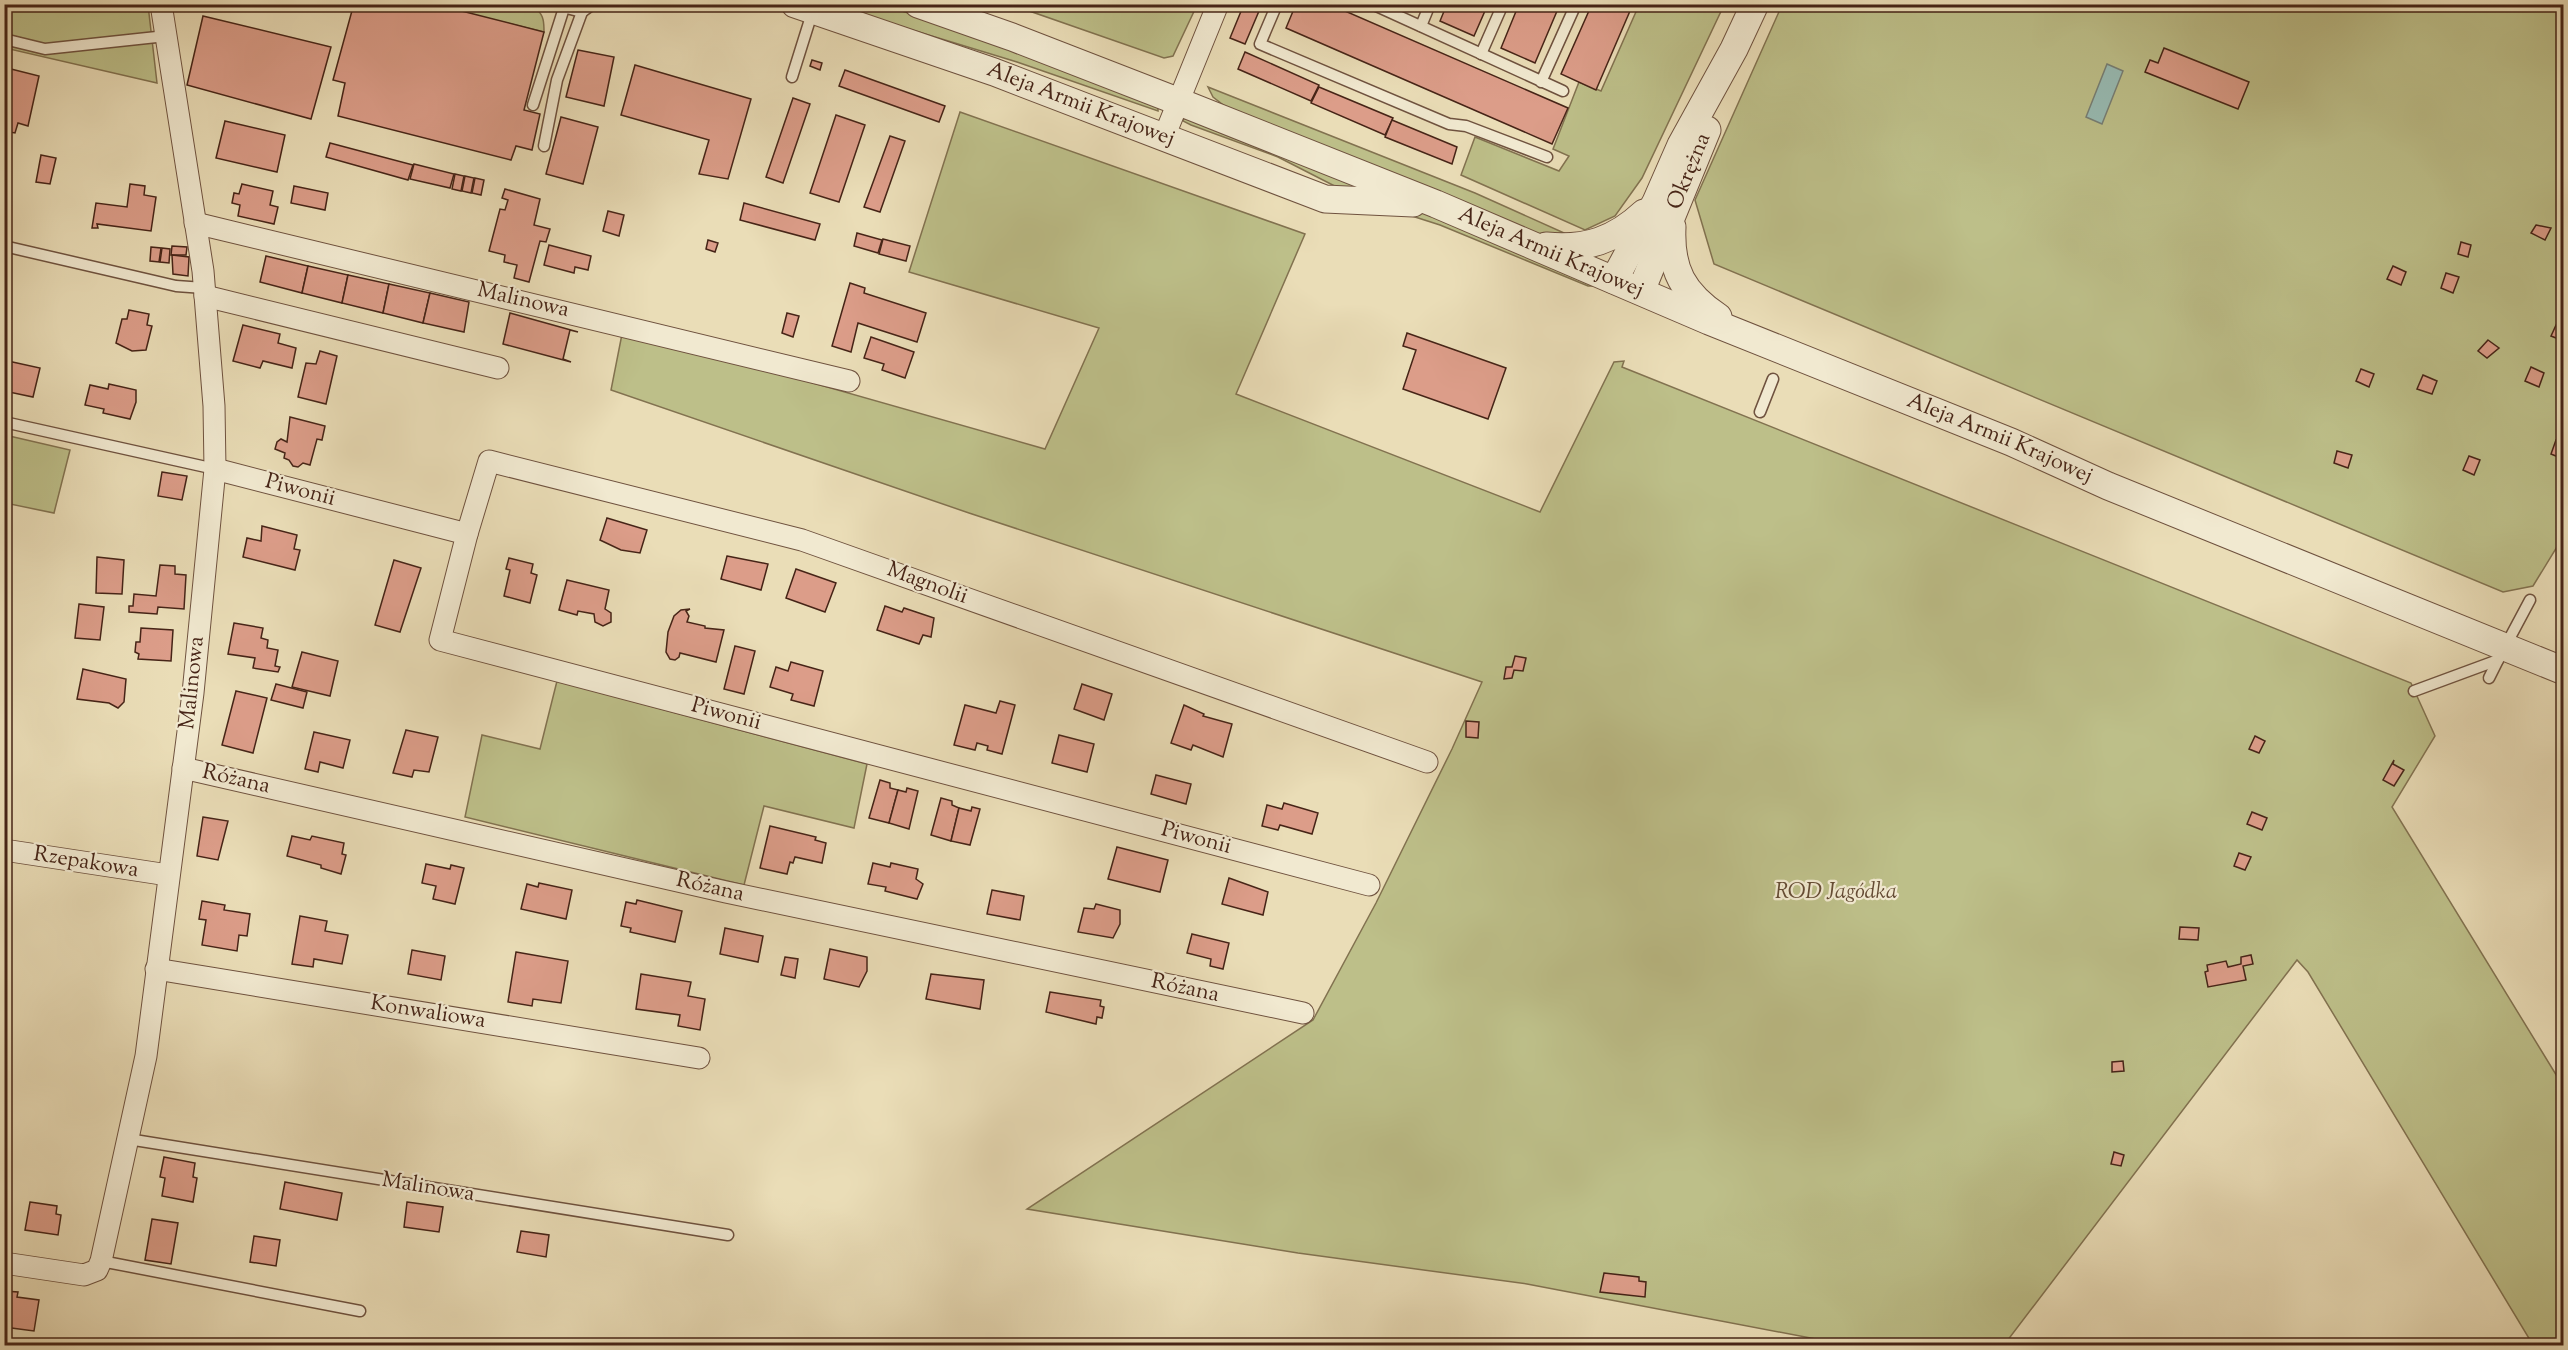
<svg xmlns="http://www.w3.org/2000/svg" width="2568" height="1350" font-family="'Sorts Mill Goudy',serif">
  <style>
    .green { fill: #bdbf89; stroke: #827250; stroke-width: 1.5 }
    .water { fill: #98bbb3; stroke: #777f75; stroke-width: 1.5 }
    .building { fill: #dc9d89; stroke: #462417; stroke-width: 1.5 }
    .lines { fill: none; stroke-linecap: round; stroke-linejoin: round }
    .service-casing { stroke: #6f523f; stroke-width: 13 }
    .minor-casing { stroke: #6f523f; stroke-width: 23 }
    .tertiary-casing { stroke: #6f523f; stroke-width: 29 }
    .service { stroke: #f1e9d0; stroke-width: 10 }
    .minor { stroke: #f1e9d0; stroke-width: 21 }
    .tertiary { stroke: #f1e9d0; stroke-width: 27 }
    .labels { text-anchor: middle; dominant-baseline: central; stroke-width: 4.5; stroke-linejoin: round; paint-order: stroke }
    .street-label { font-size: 22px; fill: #462417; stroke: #f1e9d0 }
    .park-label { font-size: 22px; font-style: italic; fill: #644b34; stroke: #f1e9d0 }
  </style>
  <rect width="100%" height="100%" fill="#eaddb7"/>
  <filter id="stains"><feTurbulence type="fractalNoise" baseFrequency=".00333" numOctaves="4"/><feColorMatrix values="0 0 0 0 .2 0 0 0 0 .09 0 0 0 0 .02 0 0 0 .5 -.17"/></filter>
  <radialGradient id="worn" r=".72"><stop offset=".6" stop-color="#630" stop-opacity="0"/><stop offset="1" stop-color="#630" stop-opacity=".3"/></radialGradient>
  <g class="green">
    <polygon points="5,5 148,5 157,83 5,48"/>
    <path d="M434 5C455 5 522 0 537 10 544 15 544 24 544 32Z"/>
    <polygon points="867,5 883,5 981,36 1158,105 1158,111 1017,62 863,15"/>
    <polygon points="1012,5 1197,5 1173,56 1164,58"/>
    <polygon points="1639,5 1724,5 1642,178 1615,216 1585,230 1461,175 1475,137 1559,171 1569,156 1553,149 1579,82 1601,91"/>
    <polygon points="1782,5 2563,5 2563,537 2533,586 2503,592 1714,264 1695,200"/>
    <polygon points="1208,87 1475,193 1573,237 1536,235 1226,107 1213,97"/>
    <polygon points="960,112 1305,234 1236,394 1540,512 1614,362 1624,361 1622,367 2411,683 2435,736 2392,807 2563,1086 2563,1345 2533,1345 2308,972 2297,960 2004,1345 1847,1345 1527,1284 1298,1253 1027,1209 1313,1020 1376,903 1452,749 1482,682 969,513 611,390 623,329 1045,449 1099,328 909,272"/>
    <polygon points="1185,116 1446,221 1593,286 1588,286 1440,225 1362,200 1278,157 1191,125 1183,121"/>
    <polygon points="5,435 70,450 54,513 5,503"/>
    <polygon points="557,681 867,764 854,828 764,806 744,885 465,817 482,735 540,749"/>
  </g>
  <polygon class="water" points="2107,64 2123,71 2102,124 2086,117"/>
  <g class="building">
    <polygon points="366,4 434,4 544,32 524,110 540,114 532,150 516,146 511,160 338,116 345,83 333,80 353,7 364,11"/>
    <polygon points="1244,4 1262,4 1245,44 1230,38"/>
    <polygon points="1296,4 1329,4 1568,108 1552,144 1286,28"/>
    <polygon points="1447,4 1488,4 1474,36 1440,21"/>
    <polygon points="1519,4 1560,4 1535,63 1501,48"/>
    <polygon points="1592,4 1633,4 1596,90 1561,74"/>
    <polygon points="203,16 331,47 311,119 187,85"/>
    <polygon points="2164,48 2249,82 2238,109 2145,72 2150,60 2158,63"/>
    <polygon points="578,50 614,57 604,106 566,97"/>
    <polygon points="1245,52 1319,85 1311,101 1238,69"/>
    <polygon points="812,60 822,63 820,70 810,66"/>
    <polygon points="635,65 751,99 728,179 699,174 709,140 621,115"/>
    <polygon points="11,69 39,76 28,126 18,123 15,133 10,132 4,149 4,75 9,76"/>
    <polygon points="845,70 945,106 939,122 839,86"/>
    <polygon points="1319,87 1393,118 1385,135 1311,103"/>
    <polygon points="793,98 810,104 783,183 766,177"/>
    <polygon points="836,115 865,125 839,202 810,193"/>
    <polygon points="561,117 598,127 583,184 546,174"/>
    <polygon points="1392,120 1457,147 1452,164 1385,137"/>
    <polygon points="225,121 285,135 277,172 216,158"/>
    <polygon points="890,136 905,141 880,212 864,207"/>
    <polygon points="330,143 413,165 408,180 326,157"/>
    <polygon points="41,155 56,158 50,184 36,182"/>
    <polygon points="414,164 454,174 450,188 410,179"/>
    <polygon points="455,174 464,176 461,191 452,189"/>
    <polygon points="465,176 474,178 471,193 462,191"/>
    <polygon points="475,178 484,180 481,195 472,193"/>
    <polygon points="130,184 145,186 144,195 156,197 151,231 97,224 98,228 92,228 96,203 127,207"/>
    <polygon points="242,184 273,191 270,205 278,207 274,224 238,216 240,205 232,203 234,193 239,194"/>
    <polygon points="294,186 328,193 325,210 291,203"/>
    <polygon points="505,189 540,199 534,225 550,229 546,242 540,241 529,282 514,278 517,265 504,262 505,255 489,251 500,209 505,210 508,200 502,198"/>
    <polygon points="744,203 820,224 815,240 740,220"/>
    <polygon points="608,211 624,215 619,236 603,231"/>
    <polygon points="2536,225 2551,228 2545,240 2531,233"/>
    <polygon points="857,233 882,240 878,253 854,246"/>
    <polygon points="883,239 910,246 906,261 879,254"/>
    <polygon points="708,240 718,243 715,252 706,249"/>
    <polygon points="2461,242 2471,245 2468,257 2458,254"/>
    <polygon points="549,245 591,256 588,270 575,267 574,273 544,265"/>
    <polygon points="172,246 187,247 186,255 171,255"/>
    <polygon points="151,247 161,248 159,262 150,261"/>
    <polygon points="162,248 170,249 169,263 160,262"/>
    <polygon points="172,255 189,257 188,276 173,274"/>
    <polygon points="266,256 308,266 302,293 260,282"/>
    <polygon points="308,266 348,275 342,303 302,293"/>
    <polygon points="2393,266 2406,272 2401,285 2387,279"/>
    <polygon points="2446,273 2459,277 2453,293 2441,288"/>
    <polygon points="348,275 389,284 383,313 342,303"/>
    <polygon points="850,283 865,288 864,293 926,313 917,342 858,323 851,352 832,346"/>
    <polygon points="389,284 430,293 423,323 383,313"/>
    <polygon points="430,293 469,302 464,332 423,323"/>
    <polygon points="129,310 149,314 147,325 152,326 146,350 132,351 116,343 122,319 127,319"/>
    <polygon points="510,313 578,332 570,330 563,359 571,362 503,344"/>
    <polygon points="787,313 799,316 793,337 782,333"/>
    <polygon points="2557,323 2564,326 2561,340 2551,336"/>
    <polygon points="243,325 280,334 278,343 296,348 292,368 263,361 260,368 233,361"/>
    <polygon points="1407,333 1506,368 1488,419 1403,389 1416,350 1403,346"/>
    <polygon points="871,337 914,352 905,378 882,370 884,364 864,358"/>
    <polygon points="2488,340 2499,348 2487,358 2478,351"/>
    <polygon points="320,351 337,356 326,404 298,397 306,363 316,364"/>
    <polygon points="8,361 40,368 33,397 4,391 4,363"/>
    <polygon points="2531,367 2544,373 2539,387 2525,381"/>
    <polygon points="2361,369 2374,374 2369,387 2356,381"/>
    <polygon points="2423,375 2437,381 2432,394 2417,389"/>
    <polygon points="109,384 136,390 136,402 130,419 103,413 104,409 85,405 90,385 108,389"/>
    <polygon points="290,417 325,426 322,440 317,439 310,465 303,463 298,467 293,466 289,460 284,458 285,453 275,449 277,442 281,439 287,442"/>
    <polygon points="2556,440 2564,443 2563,459 2551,454"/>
    <polygon points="2337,451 2352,455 2348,468 2334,463"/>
    <polygon points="2469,456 2480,460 2474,475 2463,470"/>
    <polygon points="162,472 187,476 182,500 158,496"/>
    <polygon points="607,518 647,530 640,553 621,550 600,540"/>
    <polygon points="262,526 297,535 294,549 300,550 295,570 243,557 247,538 261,541"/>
    <polygon points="727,556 768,564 761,590 721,579"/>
    <polygon points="97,557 124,560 122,594 96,593"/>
    <polygon points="509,558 533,564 531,573 537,575 530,603 504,596 510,570 506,569"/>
    <polygon points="394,560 421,568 400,632 375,625"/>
    <polygon points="160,565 175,566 175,574 186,575 184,609 158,607 157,614 129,612 129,606 133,606 134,594 156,596"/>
    <polygon points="796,569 836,583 825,612 786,598"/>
    <polygon points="567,580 609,590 605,609 611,613 611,622 603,626 595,622 594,614 578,611 577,615 559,610"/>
    <polygon points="79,604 104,607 100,640 75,638"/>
    <polygon points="885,606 902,612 904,608 934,618 931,637 923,635 919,644 877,630"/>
    <polygon points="690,609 686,611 689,616 687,622 705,626 705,628 724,630 716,662 680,653 679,657 675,660 670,659 666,652 668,632 674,616 681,610"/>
    <polygon points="234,623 263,628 261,638 268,640 267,648 278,650 275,666 280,667 278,672 253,668 255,658 228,654"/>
    <polygon points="141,628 173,630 171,661 138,659 139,654 135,652 136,642 140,642"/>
    <polygon points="735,646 755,651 744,694 724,689"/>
    <polygon points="302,652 338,661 330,696 292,687"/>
    <polygon points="1515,656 1526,658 1523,671 1514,670 1512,678 1504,679 1506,667 1512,667"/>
    <polygon points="791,662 823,671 814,706 791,700 793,694 770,687 776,667 788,671"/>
    <polygon points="83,669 126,679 124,702 118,708 109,703 77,699"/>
    <polygon points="276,684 307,692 303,708 271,700"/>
    <polygon points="1082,684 1112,694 1104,720 1074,709"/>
    <polygon points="236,691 267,698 253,753 222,745"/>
    <polygon points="1000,701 1015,705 1002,754 987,750 988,746 977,743 975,750 954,745 965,705 996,713"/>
    <polygon points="1184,705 1204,714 1203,716 1232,724 1223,757 1193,745 1191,750 1171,743"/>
    <polygon points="1466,721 1479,722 1478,738 1466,737"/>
    <polygon points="406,730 438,737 429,772 414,770 412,777 393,773"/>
    <polygon points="314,732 350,740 343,768 320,762 318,772 305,769"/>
    <polygon points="1059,735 1094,744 1087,772 1052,763"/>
    <polygon points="2255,736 2265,741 2259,753 2249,749"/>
    <polygon points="2394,760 2393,764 2404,770 2394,786 2383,780"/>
    <polygon points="1156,775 1191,784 1186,804 1151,794"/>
    <polygon points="880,780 890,783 890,788 898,790 889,823 869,818"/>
    <polygon points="907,788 918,791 909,829 889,823 898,790 906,792"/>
    <polygon points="941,798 952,801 952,805 959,808 951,841 931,835"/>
    <polygon points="1284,803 1318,813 1312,834 1280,825 1278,830 1262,826 1267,805 1282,809"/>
    <polygon points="972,807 980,809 970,845 951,841 959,808 971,811"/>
    <polygon points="2252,812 2267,818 2262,830 2247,824"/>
    <polygon points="203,817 228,821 218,860 197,856"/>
    <polygon points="770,826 816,837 815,840 826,843 822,863 795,857 793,863 790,862 787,874 760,868"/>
    <polygon points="292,836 310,840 312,836 344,843 342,854 346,855 341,874 321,868 321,865 287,856"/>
    <polygon points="1117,847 1168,860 1160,892 1108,879"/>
    <polygon points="2239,853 2251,857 2245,870 2234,866"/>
    <polygon points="873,863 890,867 891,863 918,869 916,879 923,884 917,899 885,891 886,887 868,884"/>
    <polygon points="426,864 450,869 451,865 464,868 455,904 433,899 436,886 422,883"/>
    <polygon points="1229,878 1268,892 1263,915 1222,904"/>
    <polygon points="539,883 572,890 566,919 521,909 527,884 538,887"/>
    <polygon points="992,890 1024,896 1020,920 987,914"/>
    <polygon points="637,900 682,911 675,942 630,932 631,928 621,926 626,902 636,904"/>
    <polygon points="202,901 225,905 224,910 250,914 247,936 239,935 237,951 202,945 206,920 199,919"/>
    <polygon points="1096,904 1120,910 1120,924 1113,938 1078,932 1084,908 1094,909"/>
    <polygon points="300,916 327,921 325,931 348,935 342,964 314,959 313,967 292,964"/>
    <polygon points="2180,927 2199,928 2198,940 2179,939"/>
    <polygon points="725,928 763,936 758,962 720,954"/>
    <polygon points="1192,934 1229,943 1223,969 1210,966 1211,959 1187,953"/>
    <polygon points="830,949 867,957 867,971 859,987 824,979"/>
    <polygon points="412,950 445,956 441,980 408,974"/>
    <polygon points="516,952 568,961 561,1003 533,999 532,1006 508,1002"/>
    <polygon points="2251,955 2253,964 2243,966 2246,980 2208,987 2205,972 2208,971 2207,965 2226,961 2228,967 2241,964 2241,957"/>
    <polygon points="785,957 798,959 795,978 781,975"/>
    <polygon points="641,974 691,982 688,996 705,999 700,1030 678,1026 680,1015 636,1009"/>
    <polygon points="931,974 984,980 980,1009 926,999"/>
    <polygon points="1050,992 1101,1000 1100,1006 1104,1007 1102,1018 1097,1017 1096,1024 1046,1012"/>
    <polygon points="2123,1061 2124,1071 2112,1072 2112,1062"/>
    <polygon points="2114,1152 2124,1155 2121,1166 2111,1164"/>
    <polygon points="164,1157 195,1163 193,1177 197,1178 193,1202 162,1196 165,1178 160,1177"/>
    <polygon points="285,1182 342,1193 337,1220 280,1209"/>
    <polygon points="30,1202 57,1206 56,1214 61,1215 58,1235 25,1230"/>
    <polygon points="407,1202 443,1207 439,1232 404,1227"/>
    <polygon points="152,1219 178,1223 171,1264 145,1260"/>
    <polygon points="521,1231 549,1235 546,1257 517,1252"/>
    <polygon points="254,1236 280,1240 276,1266 250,1262"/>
    <polygon points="1604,1273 1639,1277 1639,1281 1646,1282 1645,1297 1600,1292"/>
    <polygon points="4,1291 18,1292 17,1297 39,1300 34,1331 4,1327"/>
  </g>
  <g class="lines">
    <defs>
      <g id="service">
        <polyline points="551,4 582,12 593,4"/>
        <polyline points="1277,4 1260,44 1449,124 1466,126 1547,157"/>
        <polyline points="1372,4 1563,91"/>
        <polyline points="1421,26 1430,4"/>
        <polyline points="4,39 45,49 166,36"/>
        <polyline points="1481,54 1503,4"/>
        <polyline points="792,77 813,10"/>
        <polyline points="1541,82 1576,4"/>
        <polyline points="533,105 564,8"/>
        <polyline points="544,146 557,80 582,12"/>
        <polyline points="4,246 176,286 204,288"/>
        <polyline points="1760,412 1773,379"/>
        <polyline points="4,422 215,469"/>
        <polyline points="2489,678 2498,660"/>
        <polyline points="2414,691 2498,660 2530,600"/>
        <polyline points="128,1139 728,1235"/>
        <polyline points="101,1261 360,1311"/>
      </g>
      <g id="minor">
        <polyline points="1164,137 1218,4"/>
        <polyline points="195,223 849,381"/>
        <polyline points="205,296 498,368"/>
        <polyline points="215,469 467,534 440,640 1369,885"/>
        <polyline points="467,534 489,461 802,540 1427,762"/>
        <polyline points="183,768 726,892 1303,1013"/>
        <polyline points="4,850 168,875"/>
        <polyline points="156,969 699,1058"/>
        <polyline points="4,1263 84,1275 97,1270 101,1261 146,1056 193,693 215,469 214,406 203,271 161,4"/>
      </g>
      <g id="tertiary">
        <path id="s1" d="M795 4 994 72 1325 199 1413 203"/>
        <path id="s2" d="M918 4 1012 37 1177 101 1436 204 1709 321 2011 442 2108 486 2564 671"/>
        <path d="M1672 227C1670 270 1683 293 1718 317"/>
        <path d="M1546 246C1586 250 1615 240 1644 213"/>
        <polyline points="1614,280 1656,202 1681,145 1734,49 1755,4"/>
        <path id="s3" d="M1641 291 1707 130"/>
      </g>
    </defs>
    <use href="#service" class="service-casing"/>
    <use href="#minor" class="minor-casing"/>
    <use href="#tertiary" class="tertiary-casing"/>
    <use href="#service" class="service"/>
    <use href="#minor" class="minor"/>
    <use href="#tertiary" class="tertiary"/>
  </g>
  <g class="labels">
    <g class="street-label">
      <text stroke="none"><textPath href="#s1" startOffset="303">Aleja Armii Krajowej</textPath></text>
      <text stroke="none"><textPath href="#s3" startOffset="129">Okrężna</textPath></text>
      <text stroke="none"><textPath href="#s2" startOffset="680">Aleja Armii Krajowej</textPath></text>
      <text transform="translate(523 301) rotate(13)">Malinowa</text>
      <text stroke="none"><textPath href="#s2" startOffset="1166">Aleja Armii Krajowej</textPath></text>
      <text transform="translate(300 491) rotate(15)">Piwonii</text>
      <text transform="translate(927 584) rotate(20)">Magnolii</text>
      <text transform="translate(193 683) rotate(-84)">Malinowa</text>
      <text transform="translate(726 715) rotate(15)">Piwonii</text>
      <text transform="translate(236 780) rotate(13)">Różana</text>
      <text transform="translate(1196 839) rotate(15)">Piwonii</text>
      <text transform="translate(86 863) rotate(9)">Rzepakowa</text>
      <text transform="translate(710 888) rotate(13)">Różana</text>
      <text transform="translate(1185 989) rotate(12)">Różana</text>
      <text transform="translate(428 1013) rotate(9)">Konwaliowa</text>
      <text transform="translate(428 1188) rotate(9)">Malinowa</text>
    </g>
    <g class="park-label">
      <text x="1836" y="893">ROD Jagódka</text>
    </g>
  </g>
  <rect width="2568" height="1350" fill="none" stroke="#eaddb7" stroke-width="24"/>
  <rect x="6" y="6" width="2556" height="1338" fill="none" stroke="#462417" stroke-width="3"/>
  <rect x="12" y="12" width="2544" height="1326" fill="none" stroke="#462417" stroke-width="1.5"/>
  <rect width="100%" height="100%" filter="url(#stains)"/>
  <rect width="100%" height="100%" fill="url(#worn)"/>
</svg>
